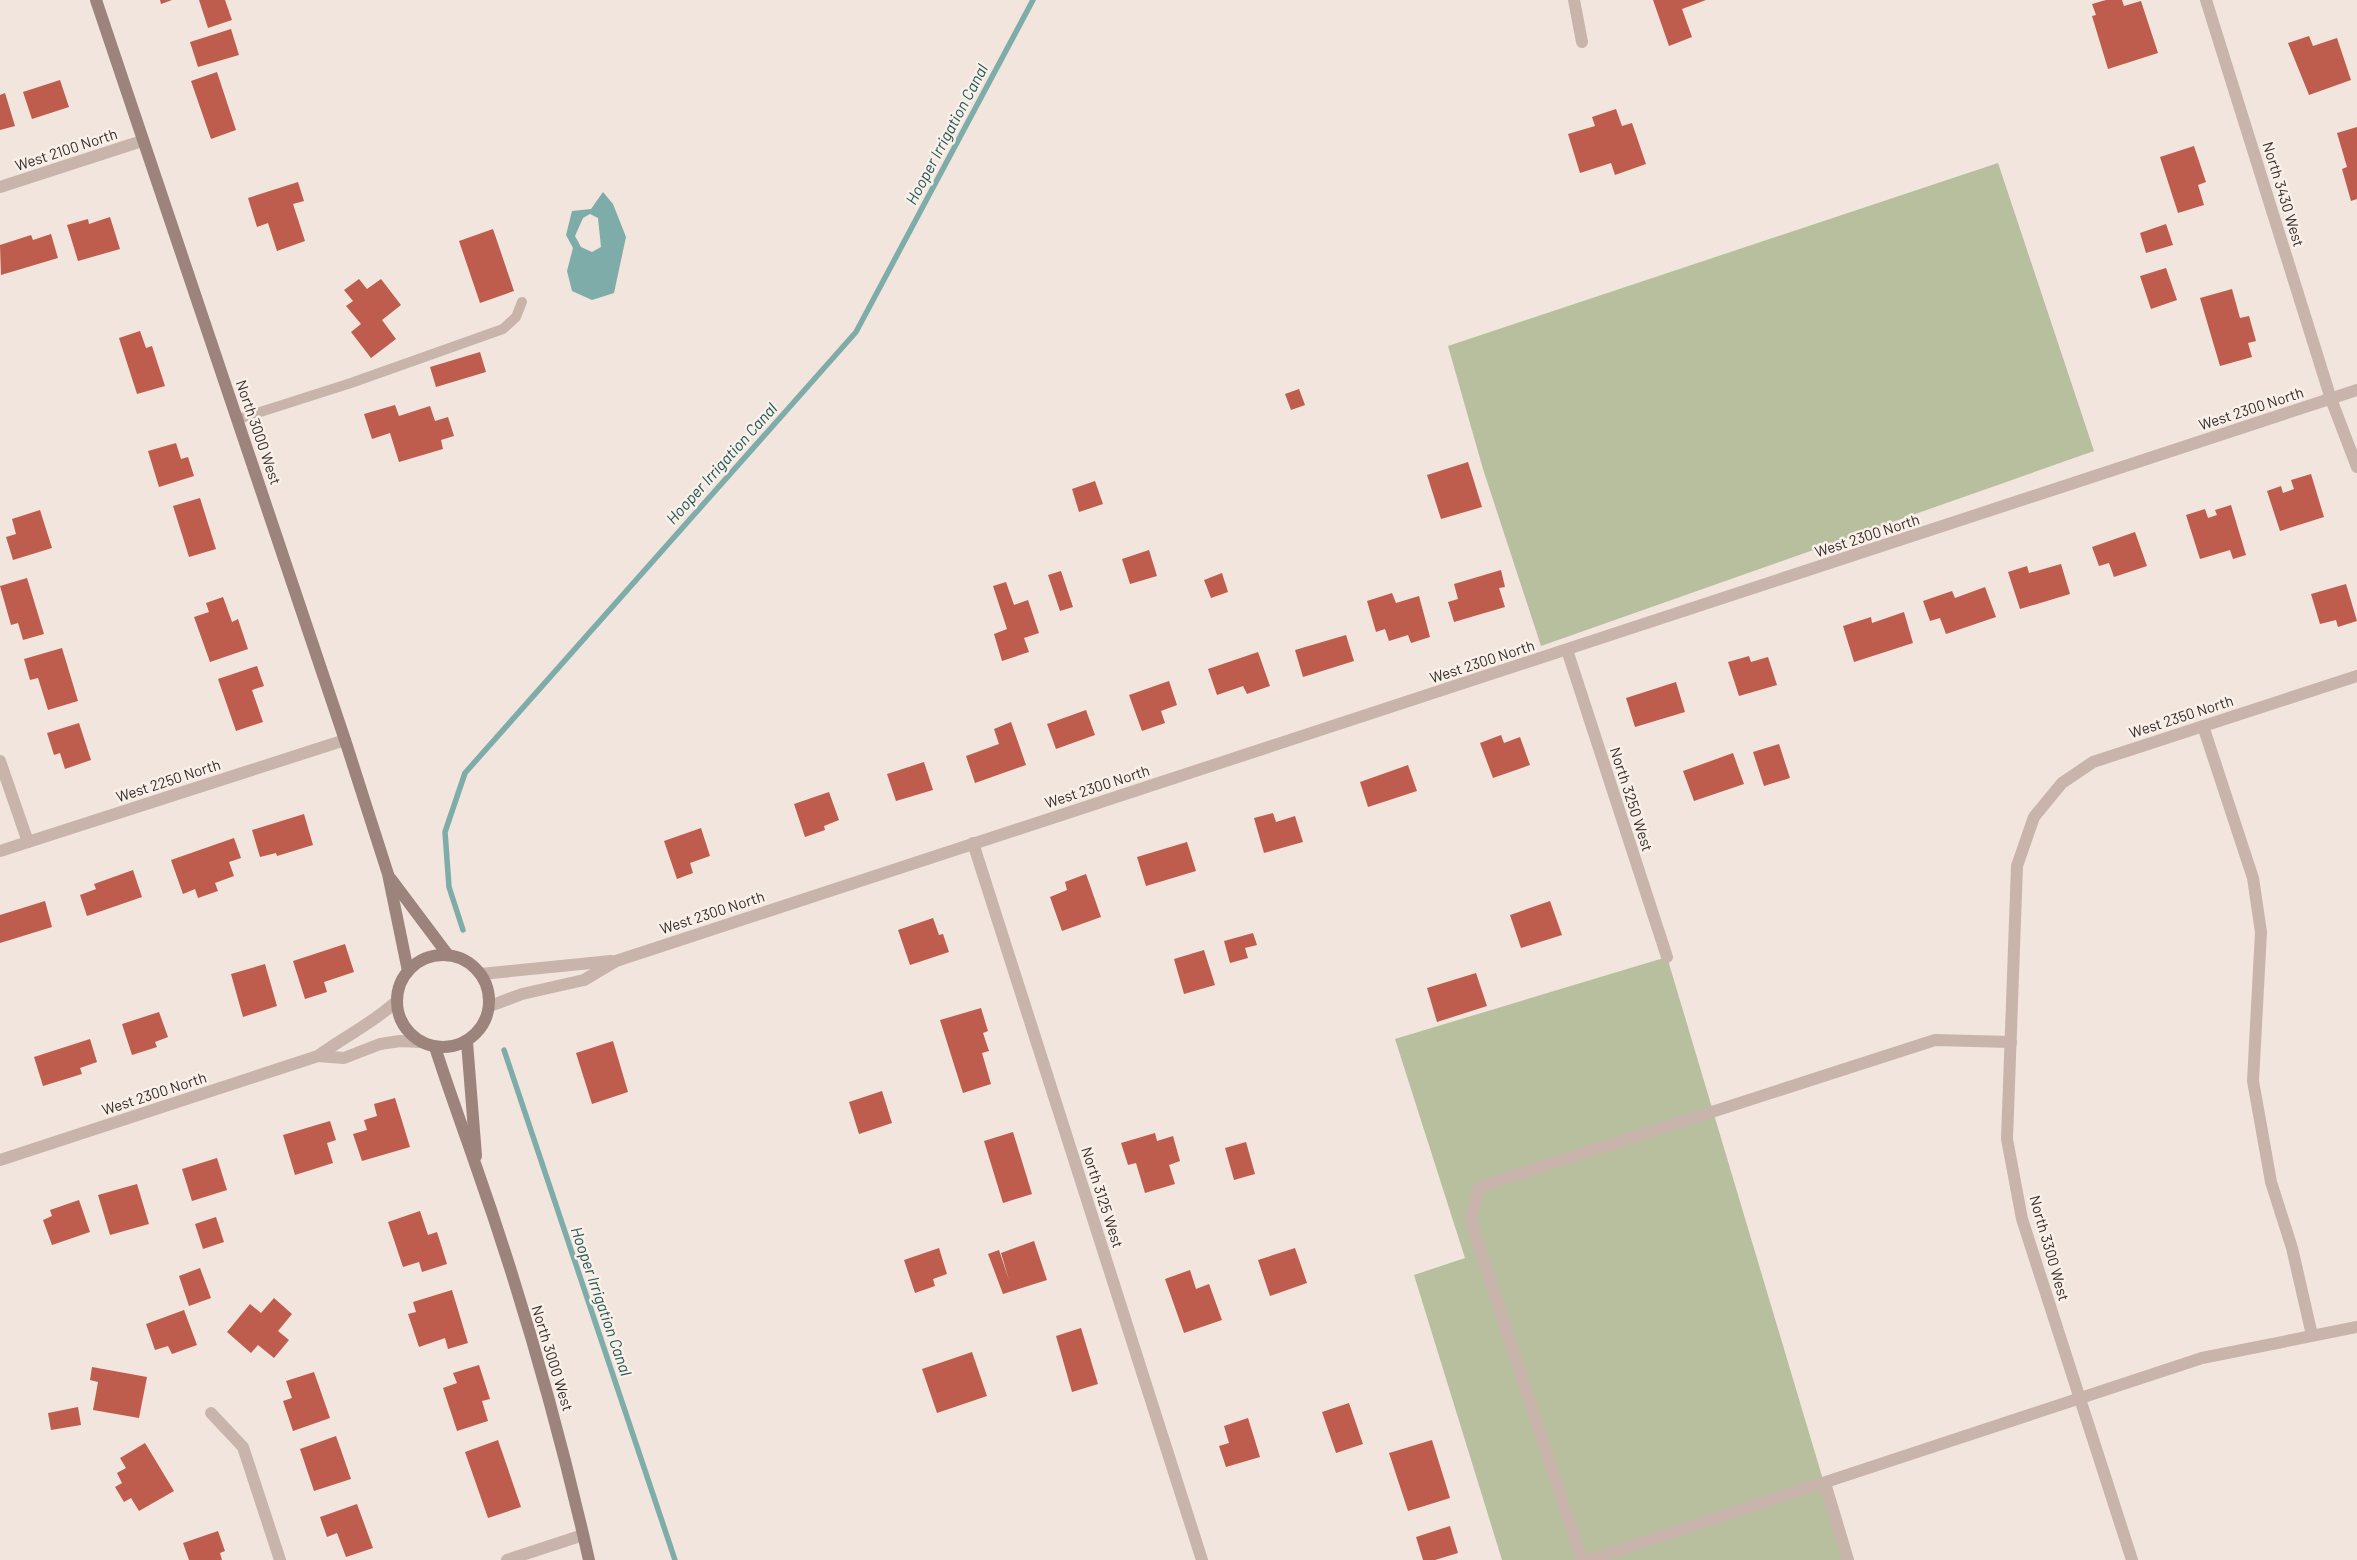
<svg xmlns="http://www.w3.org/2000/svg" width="2357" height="1560" font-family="Barlow,sans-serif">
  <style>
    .green { fill: #b7bf9e }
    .water { fill: #7eaca9; fill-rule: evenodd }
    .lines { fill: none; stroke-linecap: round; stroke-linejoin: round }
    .stream { stroke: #7eaca9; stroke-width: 5.5 }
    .building { fill: #be5d4d }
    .service { stroke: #c8b4aa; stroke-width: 10 }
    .minor { stroke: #c8b4aa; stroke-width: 12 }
    .tertiary { stroke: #c8b4aa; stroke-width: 12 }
    .secondary { stroke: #9c837b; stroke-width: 12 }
    .labels { text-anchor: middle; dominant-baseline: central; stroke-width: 5; stroke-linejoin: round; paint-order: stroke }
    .street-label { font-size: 15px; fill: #362b29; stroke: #f8f0e9 }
    .water-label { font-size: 16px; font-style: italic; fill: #215553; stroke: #f8f0e9 }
  </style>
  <rect width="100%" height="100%" fill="#f1e5dd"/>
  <g class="green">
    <polygon points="1998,163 2094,451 1541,646 1483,469 1448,346"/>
    <polygon points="1667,957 1847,1560 1502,1560 1414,1275 1465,1258 1395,1039"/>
  </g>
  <path class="water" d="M603 192 613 204 626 237 614 293 592 300 572 291 567 271 573 248 566 235 572 211 591 209ZM590 214 598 218 601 247 592 252 581 247 575 236 583 218Z"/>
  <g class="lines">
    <g class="stream">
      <polyline points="463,930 449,887 445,832 465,773 856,332 1033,0"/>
      <polyline points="504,1050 675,1560"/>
    </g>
  </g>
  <g class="building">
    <polygon points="160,0 172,0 161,4"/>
    <polygon points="199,0 225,0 232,20 208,28"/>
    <polygon points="1653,0 1706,0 1682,9 1692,37 1669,46"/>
    <polygon points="2106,0 2122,0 2124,6 2141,1 2158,53 2108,69 2092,16 2096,15 2092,4"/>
    <polygon points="231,29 239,55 198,67 190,42"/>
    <polygon points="2309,36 2313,46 2337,38 2351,80 2309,95 2288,43"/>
    <polygon points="217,72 236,130 211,139 191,81"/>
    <polygon points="60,80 69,107 32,119 23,92"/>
    <polygon points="5,93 15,126 0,130 0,95"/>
    <polygon points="1616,109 1622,126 1632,123 1646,164 1615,175 1611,163 1580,173 1568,134 1595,126 1592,117"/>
    <polygon points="2357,127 2357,199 2351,201 2342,169 2347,167 2337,133"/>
    <polygon points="2194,146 2206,182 2198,185 2204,205 2178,213 2160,157"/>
    <polygon points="298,182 304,201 293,204 305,241 277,251 268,223 257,227 248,198"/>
    <polygon points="110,217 120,249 78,261 67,225 88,219 89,224"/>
    <polygon points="2166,224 2173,245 2146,253 2140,233"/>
    <polygon points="493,229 514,291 480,303 459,241"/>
    <polygon points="51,234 58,258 1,275 0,245 31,235 33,240"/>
    <polygon points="2166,268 2177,300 2151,309 2140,276"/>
    <polygon points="359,279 367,289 381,279 401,305 382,320 396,339 371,358 351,332 361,324 346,306 353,301 344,290"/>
    <polygon points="2232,289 2240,318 2249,316 2256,341 2248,343 2252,357 2220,366 2200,298"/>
    <polygon points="140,331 146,348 152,346 165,386 137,394 119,338"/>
    <polygon points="480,352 486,372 436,387 430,367"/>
    <polygon points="1299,389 1305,405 1291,410 1285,394"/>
    <polygon points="395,405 399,416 430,406 435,421 448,417 454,436 441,440 443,449 399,462 390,433 372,439 364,414"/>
    <polygon points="176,443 181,459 188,457 194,476 159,487 148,451"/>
    <polygon points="1468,462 1482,507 1441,519 1427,475"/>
    <polygon points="2311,474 2324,517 2280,531 2267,491 2281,486 2283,493 2294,489 2291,480"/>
    <polygon points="1095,481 1103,504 1079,512 1072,489"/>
    <polygon points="200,498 216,549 189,557 173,506"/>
    <polygon points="2231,505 2246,555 2233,559 2230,550 2200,559 2186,515 2205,509 2208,518 2217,515 2215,510"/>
    <polygon points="40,510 52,548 13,560 6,537 16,534 12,519"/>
    <polygon points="2135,532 2147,566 2114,577 2109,563 2099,566 2092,547"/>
    <polygon points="1149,550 1157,576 1130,584 1122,559"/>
    <polygon points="2061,564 2070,594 2020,609 2008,572 2027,566 2029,573"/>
    <polygon points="1501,570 1505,587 1499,588 1505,607 1454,622 1448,602 1458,599 1454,584"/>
    <polygon points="1061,571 1073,607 1060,611 1048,575"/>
    <polygon points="1222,573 1228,592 1211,598 1204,580"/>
    <polygon points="27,578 44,634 23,640 18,623 11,625 0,586"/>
    <polygon points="1006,582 1014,605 1028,600 1039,633 1024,638 1029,652 1002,661 994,634 1007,629 993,586"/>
    <polygon points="2346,584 2357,621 2338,627 2336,620 2320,624 2311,594"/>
    <polygon points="1985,587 1996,617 1946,634 1940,618 1930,621 1923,601 1952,591 1955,598"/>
    <polygon points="1392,593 1396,603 1419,596 1430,637 1411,643 1408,635 1389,641 1385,629 1376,632 1367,601"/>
    <polygon points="223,597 232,622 238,619 248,649 210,662 194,617 209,612 206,603"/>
    <polygon points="1904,612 1913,643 1854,662 1843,626 1871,617 1872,623"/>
    <polygon points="1346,635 1354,661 1303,677 1295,650"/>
    <polygon points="62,648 78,701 48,710 38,678 30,680 24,659"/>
    <polygon points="1258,652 1270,686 1247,694 1243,686 1217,695 1208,669"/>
    <polygon points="1749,656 1751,662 1768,657 1777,685 1739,696 1728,662"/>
    <polygon points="257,666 264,686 252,690 263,722 236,731 218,679"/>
    <polygon points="1169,681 1177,705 1161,711 1165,723 1142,731 1129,695"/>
    <polygon points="1676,682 1685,712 1635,727 1626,698"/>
    <polygon points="1086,710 1095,735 1056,749 1047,724"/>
    <polygon points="1011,722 1026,765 975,783 966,756 999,744 994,729"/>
    <polygon points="79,723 91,760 65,769 60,753 54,755 47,733"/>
    <polygon points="1501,735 1504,743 1520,737 1530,765 1493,778 1480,743"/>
    <polygon points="1779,744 1790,778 1764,786 1753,752"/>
    <polygon points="1733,753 1744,784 1694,801 1683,771"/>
    <polygon points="924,762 933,790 896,801 887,774"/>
    <polygon points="1408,765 1417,791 1368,807 1360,782"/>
    <polygon points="829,792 839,820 824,826 825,830 805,837 794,804"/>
    <polygon points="1273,813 1276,822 1295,816 1303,842 1264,853 1254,818"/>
    <polygon points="304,814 313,845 277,856 276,853 260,857 252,830"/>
    <polygon points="701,828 710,856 690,863 693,873 677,879 664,841"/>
    <polygon points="234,838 241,858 229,862 234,876 215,883 218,891 198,898 195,889 183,894 171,860"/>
    <polygon points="1187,842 1196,871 1146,886 1137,857"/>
    <polygon points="133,870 142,897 87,916 80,895 96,889 94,884"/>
    <polygon points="1086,874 1101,917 1062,931 1050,897 1067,890 1065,882"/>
    <polygon points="45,901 52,927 0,943 0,915"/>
    <polygon points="1550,901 1562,935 1521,948 1510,915"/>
    <polygon points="933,918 939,935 943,934 949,952 910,965 898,930"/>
    <polygon points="1253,933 1257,945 1245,948 1248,958 1230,963 1224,941"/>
    <polygon points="345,944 354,972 324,982 327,992 305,999 293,961"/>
    <polygon points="1204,950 1215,985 1184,994 1174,959"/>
    <polygon points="265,964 277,1006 243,1017 231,974"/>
    <polygon points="1476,973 1487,1006 1437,1022 1427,988"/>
    <polygon points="981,1008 988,1031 983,1033 989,1051 982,1053 991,1084 963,1093 940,1020"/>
    <polygon points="159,1012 168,1037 155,1042 157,1047 132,1055 122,1024"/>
    <polygon points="90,1039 97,1062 80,1068 82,1074 43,1086 34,1057"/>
    <polygon points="613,1041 628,1092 592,1104 576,1053"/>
    <polygon points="882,1091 892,1123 859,1134 849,1102"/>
    <polygon points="395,1098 410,1147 362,1161 353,1134 367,1130 364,1120 377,1116 374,1104"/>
    <polygon points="330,1121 336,1140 327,1143 333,1163 295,1175 283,1135"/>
    <polygon points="1013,1132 1032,1194 1003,1203 984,1141"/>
    <polygon points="1155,1133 1157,1141 1173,1136 1180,1161 1169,1165 1175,1184 1145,1193 1136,1163 1128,1165 1121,1143"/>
    <polygon points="1246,1142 1255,1174 1234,1180 1225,1148"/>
    <polygon points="217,1158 227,1190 192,1201 182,1169"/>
    <polygon points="137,1184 149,1224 110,1235 98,1195"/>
    <polygon points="79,1200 90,1232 52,1245 43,1220 52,1216 50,1210"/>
    <polygon points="420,1211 428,1235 437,1232 447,1264 422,1272 419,1262 403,1267 388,1222"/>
    <polygon points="216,1217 224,1242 203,1249 195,1224"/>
    <polygon points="1034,1241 1047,1280 1003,1294 988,1254 999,1250 1009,1280 1001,1253"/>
    <polygon points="939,1248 947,1274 933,1279 935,1286 915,1293 904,1260"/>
    <polygon points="1295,1248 1307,1283 1270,1296 1258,1260"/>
    <polygon points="200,1268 211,1298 189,1306 179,1276"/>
    <polygon points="1190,1270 1196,1289 1209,1284 1222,1320 1184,1333 1165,1279"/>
    <polygon points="452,1290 468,1343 448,1349 445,1338 419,1347 408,1314 416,1312 413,1302"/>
    <polygon points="274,1298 292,1314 278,1331 289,1340 274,1358 258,1345 251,1353 227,1332 250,1304 261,1313"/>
    <polygon points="184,1310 197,1345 172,1354 168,1346 155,1350 146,1324"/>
    <polygon points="1081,1328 1098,1384 1072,1392 1056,1336"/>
    <polygon points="972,1352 987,1396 937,1413 922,1369"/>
    <polygon points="479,1365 490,1399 482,1401 488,1421 457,1431 443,1388 457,1383 453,1373"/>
    <polygon points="92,1367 147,1377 139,1418 93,1410 98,1382 90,1380"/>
    <polygon points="314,1372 330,1418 293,1431 283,1401 292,1398 286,1381"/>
    <polygon points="1349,1403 1363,1444 1336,1453 1322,1412"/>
    <polygon points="78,1407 81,1425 51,1430 48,1413"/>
    <polygon points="1248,1418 1260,1457 1226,1467 1219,1446 1229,1443 1224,1426"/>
    <polygon points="336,1436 351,1479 314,1491 300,1449"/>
    <polygon points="498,1440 521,1507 488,1518 465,1452"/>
    <polygon points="1432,1440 1450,1498 1408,1511 1389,1453"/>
    <polygon points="145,1443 174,1491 139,1511 131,1498 124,1502 115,1487 122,1483 117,1473 126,1468 120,1458"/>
    <polygon points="357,1504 373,1548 346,1557 337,1533 327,1537 320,1517"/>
    <polygon points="1450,1526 1458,1553 1435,1560 1423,1560 1416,1537"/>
    <polygon points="218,1531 225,1551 220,1553 222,1560 189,1560 183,1543"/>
  </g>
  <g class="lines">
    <polyline class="service" points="238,419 351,383 503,329 516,317 522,302"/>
    <g class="minor">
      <polyline points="1574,0 1582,42"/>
      <polyline points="2206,0 2331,399 2357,467"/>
      <polyline points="0,187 142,141"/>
      <polyline points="1567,650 1667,957"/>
      <polyline points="2203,726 2253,878 2261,932 2253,1081 2271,1182 2292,1248 2312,1335"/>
      <polyline points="0,761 28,842"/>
      <polyline points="973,843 1202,1560"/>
      <polyline points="0,851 345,740"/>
      <polyline points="211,1413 243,1447 280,1560"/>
      <polyline points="1825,1483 1848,1560"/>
      <polyline points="507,1560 583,1535"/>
      <polyline points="1582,1560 1471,1222 1479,1187 1935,1040 2011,1042"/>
      <polyline points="1589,1560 2202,1358 2357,1327"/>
      <polyline points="2132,1560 2022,1219 2007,1139 2017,866 2034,817 2062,783 2093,762 2357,676"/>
    </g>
    <g class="tertiary">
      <polyline points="481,974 611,961"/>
      <polyline points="490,1006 522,994 584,980 616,961 2357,390"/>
      <polyline points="318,1056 344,1058 380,1044 400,1041 421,1042"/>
      <path d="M0 1160 318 1056C345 1036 372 1024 397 1001"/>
    </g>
    <g class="secondary">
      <polyline points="96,0 345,740 388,874 408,971"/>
      <polyline points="391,879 448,955"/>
      <circle cx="443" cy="1001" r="46"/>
      <polyline points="467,1042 476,1156"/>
      <path d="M435 1047C448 1088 463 1128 477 1169 522 1297 559 1428 589 1560"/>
    </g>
  </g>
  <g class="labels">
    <g class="street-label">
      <text transform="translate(66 149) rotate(-18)">West 2100 North</text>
      <text transform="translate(2284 194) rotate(73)">North 3430 West</text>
      <text transform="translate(2251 408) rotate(-18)">West 2300 North</text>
      <text transform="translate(259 432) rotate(71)">North 3000 West</text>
      <text transform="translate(1867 535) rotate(-18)">West 2300 North</text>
      <text transform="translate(1482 661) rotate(-18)">West 2300 North</text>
      <text transform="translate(2181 716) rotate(-18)">West 2350 North</text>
      <text transform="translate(168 780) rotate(-18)">West 2250 North</text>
      <text transform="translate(1097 786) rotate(-18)">West 2300 North</text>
      <text transform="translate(1632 799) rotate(72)">North 3250 West</text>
      <text transform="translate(712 912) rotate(-18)">West 2300 North</text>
      <text transform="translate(154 1093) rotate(-18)">West 2300 North</text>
      <text transform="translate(1103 1197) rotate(72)">North 3125 West</text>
      <text transform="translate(2050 1248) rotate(74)">North 3300 West</text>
      <text transform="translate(553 1358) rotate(73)">North 3000 West</text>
    </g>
    <g class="water-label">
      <text transform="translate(946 134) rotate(-62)">Hooper Irrigation Canal</text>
      <text transform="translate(721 463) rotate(-48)">Hooper Irrigation Canal</text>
      <text transform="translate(602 1301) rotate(71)">Hooper Irrigation Canal</text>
    </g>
  </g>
</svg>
